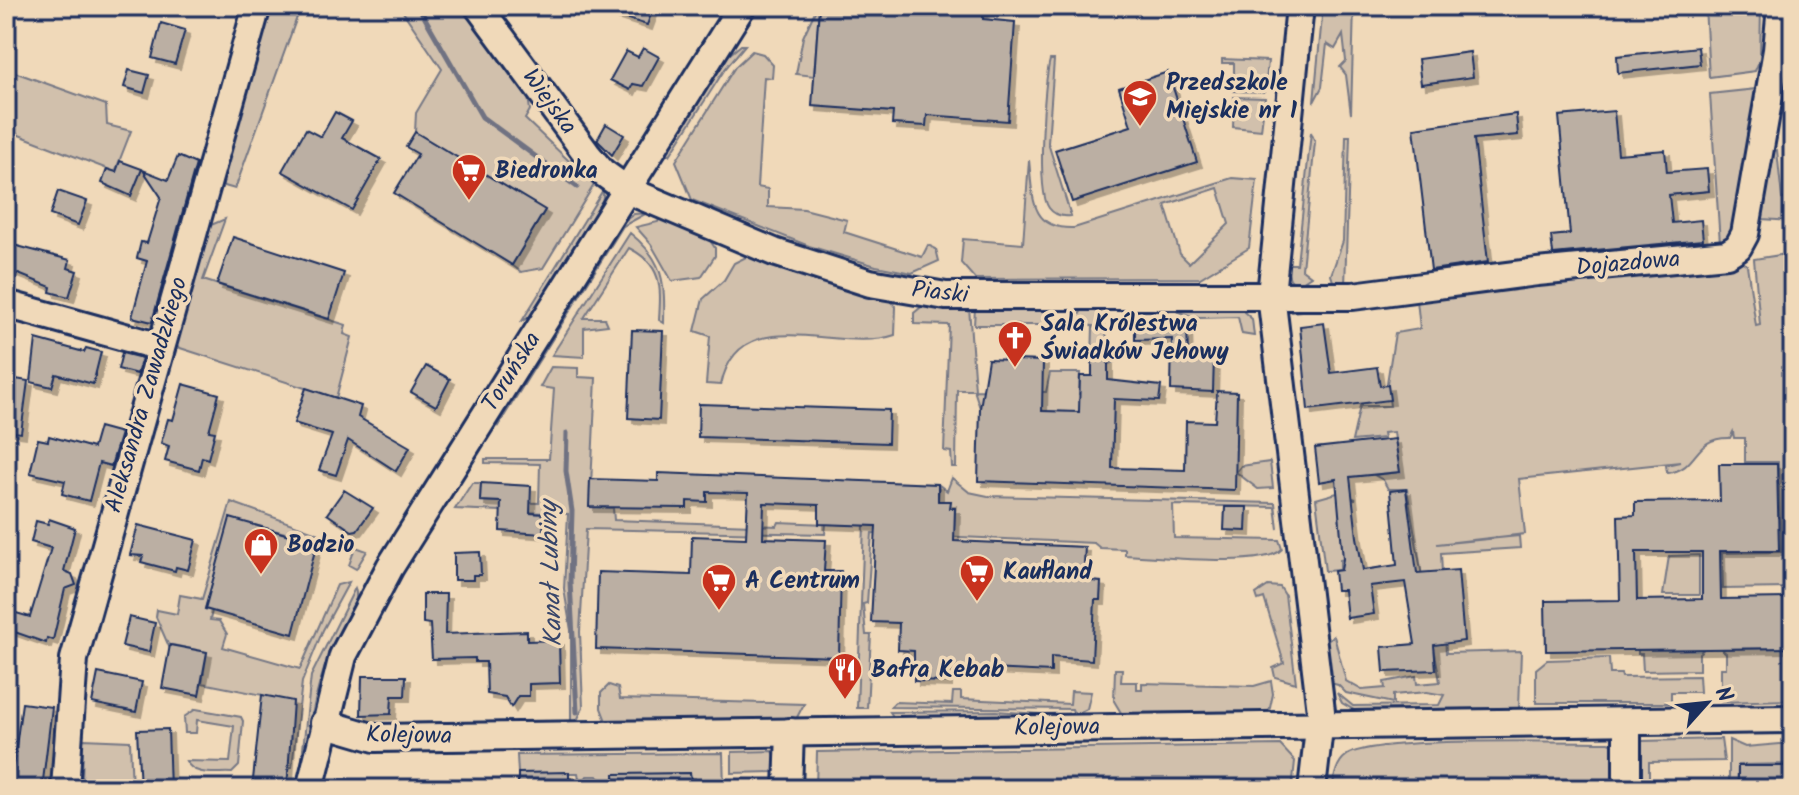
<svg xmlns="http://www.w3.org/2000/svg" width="1799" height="795" font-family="Kalam,sans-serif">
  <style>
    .green { fill: #d1c0ac; stroke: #767885; stroke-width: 2; fill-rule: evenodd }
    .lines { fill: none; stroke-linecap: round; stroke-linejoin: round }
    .stream { stroke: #6f7282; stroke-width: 5 }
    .building { fill: #bbafa3; stroke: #1b2f5e; stroke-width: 2; fill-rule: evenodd; filter: url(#shadow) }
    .minor-casing { stroke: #1b2f5e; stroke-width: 32 }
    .minor { stroke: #f0d9b9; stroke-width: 26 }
    .labels { text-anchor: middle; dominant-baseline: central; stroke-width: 7; stroke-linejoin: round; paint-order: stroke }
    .poi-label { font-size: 24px; font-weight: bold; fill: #1b2f5e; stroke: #f0d9b9; text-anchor: start }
    .street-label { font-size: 24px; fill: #1b2f5e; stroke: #f0d9b9 }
    .water-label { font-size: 26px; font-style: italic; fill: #37456a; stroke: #f0d9b9 }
  </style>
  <defs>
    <filter id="shadow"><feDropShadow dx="5" dy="5" stdDeviation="0" flood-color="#0004"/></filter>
  </defs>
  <rect width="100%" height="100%" fill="#f0d9b9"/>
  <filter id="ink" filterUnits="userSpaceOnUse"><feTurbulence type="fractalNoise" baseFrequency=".0125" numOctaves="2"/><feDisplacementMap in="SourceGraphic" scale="16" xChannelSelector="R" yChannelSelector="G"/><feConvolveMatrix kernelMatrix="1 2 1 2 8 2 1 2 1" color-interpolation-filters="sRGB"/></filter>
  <g filter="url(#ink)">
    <g class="green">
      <polygon points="266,6 301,6 235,189 214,183"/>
      <polygon points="399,6 466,6 528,96 530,110 525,119 568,160 597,180 543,268 521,272 512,265 545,210 415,132 416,113 442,69"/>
      <polygon points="1323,6 1354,6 1351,114 1346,75 1340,67 1346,61 1343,35 1335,49 1327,44 1322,87 1314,102"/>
      <polygon points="1705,6 1761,6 1760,59 1755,71 1709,77"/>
      <polygon points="816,9 819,9 814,76 796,74 803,37"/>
      <polygon points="741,45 745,45 725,69 670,155 666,151 724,59"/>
      <polygon points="752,51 763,54 773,65 772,78 764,77 757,187 768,189 768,207 804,209 847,220 844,232 922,257 928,245 936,249 939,261 912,273 876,266 809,246 692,200 676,161 735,67"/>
      <polygon points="1222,59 1268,61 1265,92 1234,91 1234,63 1222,63"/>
      <path d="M1050 60H1054L1048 143 1071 216C1062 217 1054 215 1049 208 1036 191 1044 80 1050 60Z"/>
      <polygon points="6,69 106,105 107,125 131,131 115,172 6,130"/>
      <polygon points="1757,89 1741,214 1734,234 1720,243 1710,94"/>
      <polygon points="1234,97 1265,98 1261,130 1233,127"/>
      <polygon points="1311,132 1315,142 1302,269 1311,276 1297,285 1290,279 1285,264 1297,264"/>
      <polygon points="1346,136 1350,136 1345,286 1334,284 1331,275 1343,241"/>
      <polygon points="1777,150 1782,199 1793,197 1793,221 1762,219 1763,210 1758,227 1771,152"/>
      <path d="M1029 160C1033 195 1029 230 1074 228L1232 178 1257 180 1249 248 1200 278 975 279 961 263 963 239 1023 244ZM1218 188 1229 224 1189 263 1180 254 1165 205Z"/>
      <path d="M603 190C607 221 550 289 532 316L522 321Z"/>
      <polygon points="647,213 623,226 498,426 496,422 620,224 634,214"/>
      <polygon points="660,217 707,236 715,248 715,256 701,277 672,281 651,244 636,227 658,222"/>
      <polygon points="225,219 203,280 346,325 344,334 352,337 336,398 174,346 211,225"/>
      <path d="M630 233C664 260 665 282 664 323L659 320C661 287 663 265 629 248L584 318H605L608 325 584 328V357L552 355Z"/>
      <path d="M1793 253V588L1723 589 1722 553 1781 552 1778 462H1745V438H1734L1733 432 1730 438C1691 437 1701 469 1667 473L1666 465 1680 462 1519 479 1525 534 1437 544 1519 536 1520 548 1441 553 1446 653 1521 651 1519 708 1354 710 1342 703 1337 693 1353 706 1439 705 1444 695 1427 692 1393 695V703L1346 693 1338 685 1330 683 1325 641 1334 636 1346 681 1362 690 1385 688 1384 682 1416 676 1417 684 1440 682 1407 489H1388L1383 480 1374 475 1399 472 1394 432 1383 433 1384 438 1352 441 1360 406H1390L1387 383 1395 333 1420 329 1417 300 1291 312 1305 303 1740 260 1747 265 1756 326 1760 325 1754 259Z"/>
      <path d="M752 254 888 297 896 307 895 335C837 355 739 299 721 385L706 384 710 336 695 331 703 299 724 280 734 263Z"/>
      <polygon points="926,303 969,307 975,390 1046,392 1050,373 1080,373 1079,394 1092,394 1089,413 980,408 974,390 957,390 956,467 952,467 951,452 944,451 949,325 914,324 914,313"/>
      <polygon points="1244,305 1244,312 1252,319 1254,336 1242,334 1238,317 1199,318 1166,308"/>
      <polygon points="975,308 1048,308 1060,318 1060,325 974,325"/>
      <polygon points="1099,308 1114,362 1108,364 1108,360 1092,360 1093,326 1076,325 1075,322 1082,310"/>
      <polygon points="551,367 578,368 578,377 596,378 590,507 613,508 614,520 777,526 779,522 826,524 825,534 586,529 580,632 583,707 577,721 571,721 571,630 564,589 568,514 455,509 472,483 481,483 480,501 539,503 540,464 485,463 485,459 549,459 554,389 540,387"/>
      <polygon points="1270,462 1273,488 1258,489 1236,472 1241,466"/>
      <path d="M952 478 969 492 988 496 1275 503 1278 529 1275 507 1173 505 1174 538 1279 540 1282 549C1265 569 1154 556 1125 555V549L1100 548 1094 543 872 533 867 603 863 604 866 635H871L867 708H857L864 525 954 529 955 509 950 508V501H938L939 485 947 491Z"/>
      <polygon points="1337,493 1356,499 1339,501 1344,559 1340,560 1340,570 1325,571 1316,499"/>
      <polygon points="231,502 367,551 356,569 349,565 354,551 231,519 205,609 212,611 210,620 219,621 227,634 223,647 300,669 337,585 349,582 323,630 302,682 292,767 287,767 263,695 202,683 207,652 172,645 170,649 156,617 157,610 177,614 180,595 202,599"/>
      <polygon points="1699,555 1699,595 1663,595 1669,556"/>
      <polygon points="1268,586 1280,587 1285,595 1296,683 1275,677 1273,668 1284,663 1264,598 1258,600 1256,594"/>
      <path d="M355 588C361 605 343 624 336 639 318 679 308 722 306 767H301L311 676Z"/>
      <polygon points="1793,648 1793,700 1721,702 1721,668 1726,668 1726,653 1721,649"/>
      <polygon points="1704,649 1699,653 1699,670 1643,671 1642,654 1638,654 1638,650"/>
      <polygon points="1609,658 1610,674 1621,674 1622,677 1699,676 1700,692 1671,692 1671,703 1536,703 1536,669 1547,660"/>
      <polygon points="1115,669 1122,669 1121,682 1137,682 1137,689 1142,689 1142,683 1254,686 1271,681 1273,694 1268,717 1123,716 1114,701"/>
      <polygon points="609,685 618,688 620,699 804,704 794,723 608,726 601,708 601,693"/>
      <polygon points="1071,691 1091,692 1087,709 1074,715 1072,709 890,707 895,702 952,704 953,692 961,692 961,699 1070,704"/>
      <path d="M196 709 241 717 243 721 239 766 232 773C216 772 194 777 186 761L230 762 234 726 197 720 196 733H185L184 717Z"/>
      <polygon points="890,712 996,711 1054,715 1055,720 895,719"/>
      <polygon points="83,739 130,741 132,789 82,789"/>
      <polygon points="1721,739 1724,761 1649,762 1649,789 1639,789 1642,741"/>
      <polygon points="1729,740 1745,747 1793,743 1793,764 1738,765 1737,789 1729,789"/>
      <path d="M1609 742 1617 745V789H1332C1334 778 1336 763 1346 756 1370 736 1566 742 1609 742Z"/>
      <polygon points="1280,745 1295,761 1292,789 816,789 817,752"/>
      <polygon points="773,751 778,761 775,772 732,773 732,752"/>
      <polygon points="723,753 724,788 695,787 690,773 614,775 615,789 597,776 587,776 583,783 586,789 581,789 578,773 518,773 517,755"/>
    </g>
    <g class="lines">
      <g class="stream">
        <polyline points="418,6 482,117 577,187"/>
        <polyline points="567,433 566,471 572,511 570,582 577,712"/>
      </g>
    </g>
    <g class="building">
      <polygon points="596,6 654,6 647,25 596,9"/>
      <polygon points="852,6 984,6 983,19 1015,22 1008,121 927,115 926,126 892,124 893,112 812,106 819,7 852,10"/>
      <polygon points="161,23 185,30 175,64 152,58"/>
      <polygon points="1698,47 1700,64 1618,73 1617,56"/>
      <polygon points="643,48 659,57 643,86 633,84 630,90 610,80 626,51 638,57"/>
      <polygon points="1470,52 1473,77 1421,84 1418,59"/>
      <polygon points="129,70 149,75 144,93 124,87"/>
      <polygon points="1168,72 1197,162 1072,202 1055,150 1131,126 1119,88"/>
      <polygon points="1614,111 1618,154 1665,150 1667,172 1707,169 1709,191 1669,195 1672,223 1701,220 1703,240 1553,254 1551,236 1570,234 1559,116"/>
      <polygon points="335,112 352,121 342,138 381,159 352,210 282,171 306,129 321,137"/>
      <polygon points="1516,114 1518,135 1474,139 1488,262 1431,270 1414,128"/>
      <polygon points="606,124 624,135 612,155 597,140"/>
      <polygon points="415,132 545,210 512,265 394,193 418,154 406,147"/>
      <polygon points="178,156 196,164 152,322 132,317 147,261 137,258 141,242 147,243 161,197 143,170 168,180"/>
      <polygon points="120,161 142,169 131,196 102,183 107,169 116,172"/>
      <polygon points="58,191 87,201 78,225 50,215"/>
      <polygon points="233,237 344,273 329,319 217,284"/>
      <polygon points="6,243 70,260 68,268 77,271 69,297 50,292 51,287 6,269"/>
      <polygon points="1324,323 1331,373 1377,367 1380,386 1388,385 1390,400 1308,410 1300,326"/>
      <polygon points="1135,324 1187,324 1188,356 1214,357 1213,392 1171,390 1172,339 1135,340"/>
      <polygon points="632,330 663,331 659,420 628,418"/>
      <polygon points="36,339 84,352 86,348 101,352 93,384 56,374 52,387 31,382"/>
      <polygon points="122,353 142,358 137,374 118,369"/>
      <polygon points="988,359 1043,361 1042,411 1079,412 1080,376 1092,376 1092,360 1108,360 1108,380 1161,386 1159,401 1114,399 1112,468 1185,470 1186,421 1215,422 1217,391 1237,392 1235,490 978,481 980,408"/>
      <polygon points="426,366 450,379 436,406 411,392"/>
      <polygon points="10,378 28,381 21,433 6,431"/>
      <polygon points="183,384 219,394 209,431 215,432 208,459 202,457 199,470 165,461 169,446 161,443 168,419 173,420"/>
      <polygon points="306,388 361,406 358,417 410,447 396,471 348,440 336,475 319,470 332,435 294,423"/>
      <polygon points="699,404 889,410 888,443 698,437"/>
      <polygon points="99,427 121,433 111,466 99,463 89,501 62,494 65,481 30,473 38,439 48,441 49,436 93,448"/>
      <polygon points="1395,439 1400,472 1350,477 1357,537 1363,570 1397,565 1390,491 1406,489 1417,573 1458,570 1464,641 1434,645 1436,670 1384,672 1382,647 1415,644 1405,582 1370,586 1374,614 1347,618 1344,590 1336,590 1334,571 1341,570 1343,559 1336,479 1319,482 1315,448"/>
      <path d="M1719 464H1777L1779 551H1720L1721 599 1793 598V648L1546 651 1545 601 1620 600 1618 516 1635 515V502L1720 501ZM1636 552H1702V599L1637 600Z"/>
      <polygon points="658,473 938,484 938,501 951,501 950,508 955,508 954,541 1085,547 1083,580 1101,582 1100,600 1095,600 1092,660 1051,657 1051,672 947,667 947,682 914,681 914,651 898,650 899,623 871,622 876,526 819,524 819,505 764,503 763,538 826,540 824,571 841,571 839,657 596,649 598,572 691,575 692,536 746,538 748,493 707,492 707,502 687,501 687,508 589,507 590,479 658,481"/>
      <polygon points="481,483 531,486 530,513 544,514 543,534 500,531 501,502 480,501"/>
      <polygon points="344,490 373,508 357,530 352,531 327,514"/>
      <polygon points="1225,507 1247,507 1246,531 1224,530"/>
      <polygon points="230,518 317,543 293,634 205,609"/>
      <polygon points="49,519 75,528 64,571 72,574 76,585 65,589 53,640 47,638 46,643 6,629 6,610 30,617 51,548 31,542 36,521 48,524"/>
      <polygon points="138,525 196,540 188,570 176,567 175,571 141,562 143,556 130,555"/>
      <polygon points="480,552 481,575 473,575 473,580 454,580 454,553"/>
      <polygon points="423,594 446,594 445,634 527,631 527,641 559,640 560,683 529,684 529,696 518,696 511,707 505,697 487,694 486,662 475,662 475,658 432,659 430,624 423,623"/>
      <polygon points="129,617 155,623 149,652 122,646"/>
      <polygon points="170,645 207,652 199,695 162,688"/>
      <polygon points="98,673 142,682 136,712 92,703"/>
      <polygon points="362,676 406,676 405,696 392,696 391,714 361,715"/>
      <polygon points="262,695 293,701 287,789 252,789"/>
      <polygon points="22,703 52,707 42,789 10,789"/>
      <polygon points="168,729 170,789 140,789 137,730"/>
      <rect x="1738" y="766" width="55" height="23"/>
      <polygon points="569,772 569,789 518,789 518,773"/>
      <polygon points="690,773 691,788 615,789 614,774"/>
    </g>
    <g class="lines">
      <defs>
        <g id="minor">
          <polyline points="478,6 587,154 602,172 627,190 774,252 870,283 946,296 1353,296 1537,272 1727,254 1738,247 1745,234 1777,50 1781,6"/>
          <polyline points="1300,6 1271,295 1321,711 1312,789"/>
          <polyline points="6,304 160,347"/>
          <polyline points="1627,722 1627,789"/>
          <polyline points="324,723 375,738 1793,719"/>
          <polyline points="65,789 74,659 257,6"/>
          <polyline points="310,789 343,656 390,567 742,6"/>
          <polyline points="788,789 790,732"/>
        </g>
      </defs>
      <use href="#minor" class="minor-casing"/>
      <use href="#minor" class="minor"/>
    </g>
  </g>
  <defs>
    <symbol id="school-pin" viewBox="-11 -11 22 30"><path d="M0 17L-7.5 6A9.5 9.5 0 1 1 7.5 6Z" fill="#c8321e" stroke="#f0d9b9"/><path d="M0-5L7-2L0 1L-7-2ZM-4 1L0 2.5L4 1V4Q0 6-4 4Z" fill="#fff"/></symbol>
    <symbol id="supermarket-pin" viewBox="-11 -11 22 30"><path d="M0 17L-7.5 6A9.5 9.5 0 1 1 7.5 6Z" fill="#c8321e" stroke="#f0d9b9"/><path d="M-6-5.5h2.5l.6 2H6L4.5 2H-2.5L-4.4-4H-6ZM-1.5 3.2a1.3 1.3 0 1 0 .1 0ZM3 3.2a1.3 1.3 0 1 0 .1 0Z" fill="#fff"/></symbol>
    <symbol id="church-pin" viewBox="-11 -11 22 30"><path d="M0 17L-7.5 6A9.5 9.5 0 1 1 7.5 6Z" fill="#c8321e" stroke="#f0d9b9"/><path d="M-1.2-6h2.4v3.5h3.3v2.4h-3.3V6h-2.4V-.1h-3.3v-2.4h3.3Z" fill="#fff"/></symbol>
    <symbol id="shop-pin" viewBox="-11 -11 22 30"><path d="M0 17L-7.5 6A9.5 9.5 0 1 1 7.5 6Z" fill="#c8321e" stroke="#f0d9b9"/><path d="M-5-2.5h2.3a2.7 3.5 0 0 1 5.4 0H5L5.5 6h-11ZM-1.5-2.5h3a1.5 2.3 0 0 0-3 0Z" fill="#fff"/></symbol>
    <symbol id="restaurant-pin" viewBox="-11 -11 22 30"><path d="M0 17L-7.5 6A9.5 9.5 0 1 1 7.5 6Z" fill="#c8321e" stroke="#f0d9b9"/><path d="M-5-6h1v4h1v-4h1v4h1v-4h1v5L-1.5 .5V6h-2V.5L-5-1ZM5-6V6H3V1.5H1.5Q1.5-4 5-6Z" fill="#fff"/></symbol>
  </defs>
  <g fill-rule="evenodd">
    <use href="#school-pin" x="1120" y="77" width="40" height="54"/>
    <use href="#supermarket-pin" x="449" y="151" width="40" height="54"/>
    <use href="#church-pin" x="995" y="318" width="40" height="54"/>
    <use href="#shop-pin" x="241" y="525" width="40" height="54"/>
    <use href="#supermarket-pin" x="957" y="552" width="40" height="54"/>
    <use href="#supermarket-pin" x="699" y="561" width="40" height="54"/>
    <use href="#restaurant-pin" x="825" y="650" width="40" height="54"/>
  </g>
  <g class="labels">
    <g class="poi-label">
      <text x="1166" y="83">Przedszkole<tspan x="1166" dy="28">Miejskie nr 1</tspan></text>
      <text x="495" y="171">Biedronka</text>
      <text x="1041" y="324">Sala Królestwa<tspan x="1041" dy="28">Świadków Jehowy</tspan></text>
      <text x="287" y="545">Bodzio</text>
      <text x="1003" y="572">Kaufland</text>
      <text x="745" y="581">A Centrum</text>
      <text x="871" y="670">Bafra Kebab</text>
    </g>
    <g class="street-label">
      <text transform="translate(549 102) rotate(54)">Wiejska</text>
      <text transform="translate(1628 264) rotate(-5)">Dojazdowa</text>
      <text transform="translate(940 293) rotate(6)">Piaski</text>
      <text transform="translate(512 372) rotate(-58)">Toruńska</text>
      <text transform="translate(147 395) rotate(-74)">Aleksandra Zawadzkiego</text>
      <text transform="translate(1057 728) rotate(-1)">Kolejowa</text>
      <text transform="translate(409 736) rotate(1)">Kolejowa</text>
    </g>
    <g class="water-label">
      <text transform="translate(552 574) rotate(-92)">Kanał Lubiny</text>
    </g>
  </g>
  <rect width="1799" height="795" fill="none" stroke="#f0d9b9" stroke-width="32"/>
  <rect x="16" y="16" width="1767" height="763" fill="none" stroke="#1b2f5e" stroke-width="3" filter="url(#ink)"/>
  <g transform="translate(1707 703) rotate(63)" stroke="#f0d9b9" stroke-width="6" paint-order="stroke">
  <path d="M0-6L14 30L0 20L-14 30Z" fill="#1b2f5e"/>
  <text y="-12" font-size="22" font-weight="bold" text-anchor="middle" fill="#1b2f5e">N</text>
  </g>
</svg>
